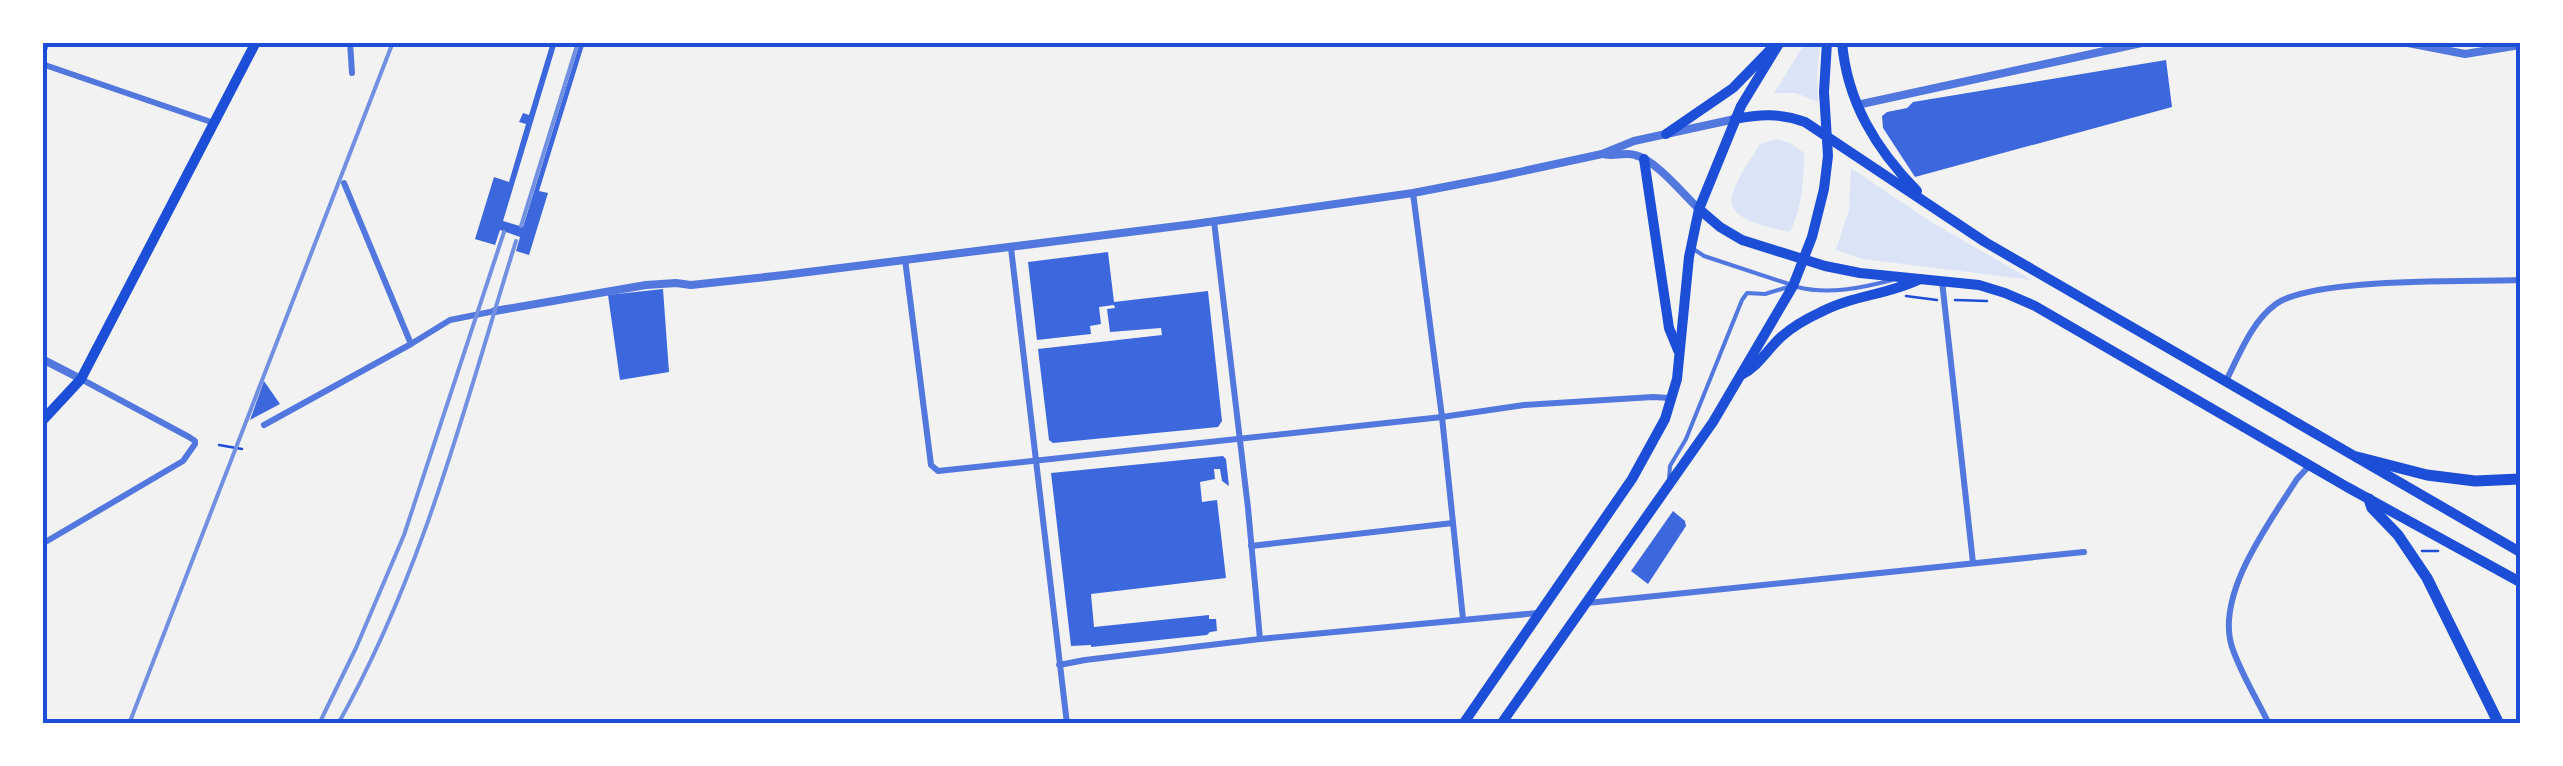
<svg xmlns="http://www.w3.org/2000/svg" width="2563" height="766" font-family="'Roboto Condensed',sans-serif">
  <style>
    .green { fill: #dbe4f7 }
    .building { fill: #3d67dc }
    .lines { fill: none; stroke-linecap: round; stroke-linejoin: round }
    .path { stroke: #1d4ed8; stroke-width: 2.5 }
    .service { stroke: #5277de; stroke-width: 4 }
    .minor { stroke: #5277de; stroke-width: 6 }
    .tertiary { stroke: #5277de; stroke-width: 8 }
    .primary { stroke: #1d4ed8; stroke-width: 10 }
    .trunk { stroke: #1d4ed8; stroke-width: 11 }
    .rail { stroke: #7290e2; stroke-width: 4 }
    .neatline { fill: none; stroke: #1d4ed8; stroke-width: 4 }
  </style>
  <rect width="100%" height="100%" fill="#f2f2f2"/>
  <g class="green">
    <polygon points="1805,43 1820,43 1817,75 1818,102 1796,93 1774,93"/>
    <path d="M1777 139 1790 143 1804 153C1804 178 1802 209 1790 232 1711 216 1724 201 1760 144Z"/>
    <polygon points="1851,168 1931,222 2032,280 1863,259 1836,250 1849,210"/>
  </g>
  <g class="building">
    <polygon points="551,42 557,42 503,221 523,227 580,42 585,42 539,191 548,193 529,255 516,251 520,237 500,230 495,245 475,239 494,177 509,182 526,124 519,122 523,113 529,115"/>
    <polygon points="2166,60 2172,107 1915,177 1883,128 1882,116 1887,112 1907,108 1913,102"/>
    <polygon points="1108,252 1114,302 1208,291 1222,421 1218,427 1053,443 1049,440 1038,349 1162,335 1161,328 1110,332 1107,309 1115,308 1114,305 1099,307 1101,324 1090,326 1091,334 1037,340 1028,262"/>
    <polygon points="663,289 669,372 620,380 608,295"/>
    <polygon points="264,381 280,404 250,420"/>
    <polygon points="1223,456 1226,459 1229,486 1222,481 1220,469 1214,469 1215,479 1200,482 1202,502 1217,500 1226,578 1091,594 1094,627 1209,615 1209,619 1216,619 1217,631 1210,632 1207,635 1091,647 1091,645 1071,646 1051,473"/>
    <polygon points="1673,511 1685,521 1686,526 1648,584 1631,571"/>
  </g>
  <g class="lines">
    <g class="path">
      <polyline points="1906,296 1937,300"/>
      <polyline points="1955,300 1987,301"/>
      <polyline points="219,445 242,449"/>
      <polyline points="2422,551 2438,551"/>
    </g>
    <g class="service">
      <polyline points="1695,250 1704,256 1789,284"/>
      <path d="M1797 287C1828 295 1862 288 1892 280"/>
      <polyline points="1669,479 1670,466 1686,439 1742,300 1747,293 1765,294 1788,287"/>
    </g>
    <g class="minor">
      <polyline points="350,42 352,73"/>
      <polyline points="42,64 214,123"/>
      <polyline points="344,183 411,344"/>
      <polyline points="1413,193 1442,417 1463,619"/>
      <polyline points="1214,221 1248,508 1260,639"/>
      <polyline points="1011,248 1067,724"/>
      <polyline points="905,259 931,465 938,471 1442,417 1524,405 1653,397 1670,398"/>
      <polyline points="1942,281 1973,563"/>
      <path d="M2226 381C2239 355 2252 321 2276 304 2313 277 2469 282 2520 280"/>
      <polyline points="264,425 411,344 450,320 495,311"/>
      <polyline points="42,544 183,461 195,444 195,441 189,437 81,379"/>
      <polyline points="1251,546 1453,523"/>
      <polyline points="1587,603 2084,552"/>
      <polyline points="1059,665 1085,660 1260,639 1538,613"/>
      <path d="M2269 724C2257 699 2241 674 2232 647 2215 594 2270 522 2297 479L2309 466"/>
    </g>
    <g class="tertiary">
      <polyline points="2403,42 2465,54 2520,45"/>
      <polyline points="42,52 46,42"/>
      <polyline points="1857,105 2146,42"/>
      <path d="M1602 154C1613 157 1624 152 1635 155 1656 160 1683 194 1699 209"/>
      <polyline points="495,311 646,285 676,283 691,285 784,275 1194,224 1413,193 1496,177 1602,154 1634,141 1735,119"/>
      <polyline points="42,359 81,379"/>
    </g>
    <g class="primary">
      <path d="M1842 42C1847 102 1876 149 1917 191"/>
      <path d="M1735 119C1760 114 1780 113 1805 122L1985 242 2520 552"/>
      <polyline points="1666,134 1733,88 1770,50"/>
      <polyline points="1644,159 1669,328 1678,350"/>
      <polyline points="1699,209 1720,227 1742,240 1825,266 1860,273 1979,285 2005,293 2035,306 2347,487 2520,582"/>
      <path d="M1741 375C1758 367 1767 350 1781 337 1792 327 1808 318 1821 312 1853 295 1888 295 1920 279"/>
      <polyline points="42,421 81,379 256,42"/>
      <polyline points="1463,724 1632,479 1665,419 1677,379 1689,257 1699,209 1741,106 1780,42"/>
      <polyline points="1501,724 1713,422 1793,286 1812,237 1824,189 1828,156 1824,92 1827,42"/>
    </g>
    <g class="trunk">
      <polyline points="2357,457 2427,475 2475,481 2520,479"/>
      <polyline points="2369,499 2372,508 2398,535 2427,578 2499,724"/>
    </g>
    <g class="rail">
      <polyline points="521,226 578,42"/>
      <polyline points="129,724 393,42"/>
      <polyline points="319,724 356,648 404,535 504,232"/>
      <path d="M338 724C423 573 465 405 516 241"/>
    </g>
  </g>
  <rect width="2563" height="766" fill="none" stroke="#ffffff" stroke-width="90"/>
  <rect x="45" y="45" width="2473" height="676" class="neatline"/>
</svg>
